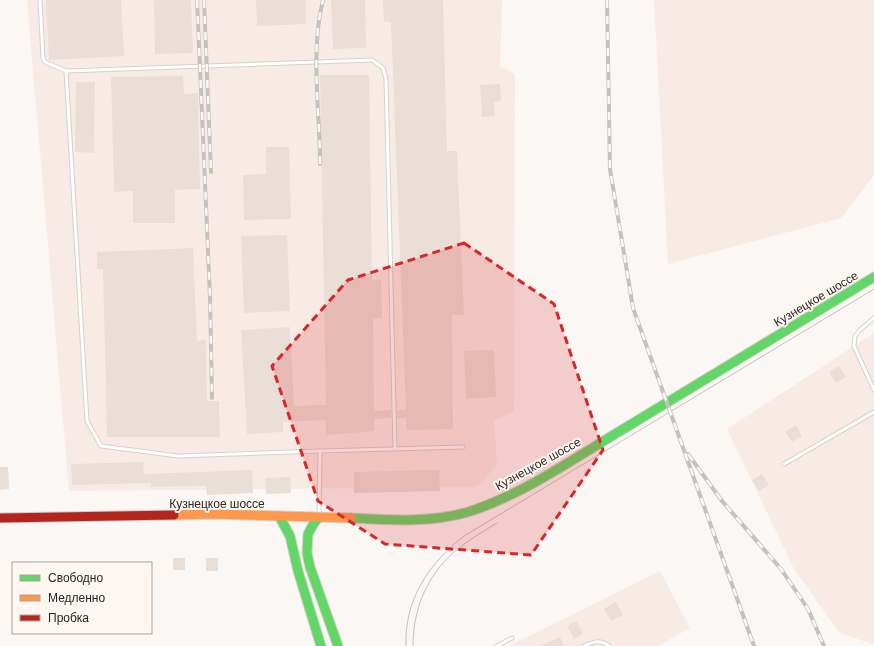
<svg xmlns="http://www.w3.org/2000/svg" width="874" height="646" font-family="'DM Sans',sans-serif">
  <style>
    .industrial { fill: #f8ebe6 }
    .building { fill: #eadfd6 }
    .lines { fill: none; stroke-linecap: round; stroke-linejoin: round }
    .lane-casing { stroke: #d5d1cd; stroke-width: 5 }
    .fast-casing { stroke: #d5d1cd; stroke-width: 11 }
    .slow-casing { stroke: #d5d1cd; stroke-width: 11 }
    .jam-casing { stroke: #d5d1cd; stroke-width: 11 }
    .lane { stroke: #fefefd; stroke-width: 3 }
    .fast { stroke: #63d668; stroke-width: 9 }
    .slow { stroke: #ff974d; stroke-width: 9 }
    .jam { stroke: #b3261e; stroke-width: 9 }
    .tram { stroke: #c4c2c1; stroke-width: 1 }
    .rail-casing { stroke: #c4c2c1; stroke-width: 4 }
    .rail { stroke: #fdf6f1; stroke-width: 2.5; stroke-dasharray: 8; stroke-linecap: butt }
    .marked { fill: #d62828; fill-opacity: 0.2; stroke: #d62828; stroke-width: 3; stroke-dasharray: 8 5; stroke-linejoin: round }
    .labels { text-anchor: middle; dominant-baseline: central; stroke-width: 4; stroke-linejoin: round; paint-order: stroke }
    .street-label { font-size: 12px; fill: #2a241f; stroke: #fdf6f1 }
  </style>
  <rect width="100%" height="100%" fill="#faf7f4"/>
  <g class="industrial">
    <polygon points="27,0 502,0 500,66 515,74 514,412 494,420 497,465 477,487 69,491"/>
    <polygon points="654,0 874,0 874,175 841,218 668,264"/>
    <polygon points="874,333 874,643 871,644 839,632 794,569 727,429"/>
    <polygon points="660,571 690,628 658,646 509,646"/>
  </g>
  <g class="building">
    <polygon points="46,0 121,0 124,56 49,60"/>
    <polygon points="154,0 191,0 193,53 155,54"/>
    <polygon points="256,0 306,0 306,24 257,26"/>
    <polygon points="331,0 365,0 366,48 333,49"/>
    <polygon points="383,0 443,0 447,151 457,151 464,315 452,315 453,429 407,430 406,418 397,418 397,410 406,410 391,22 384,22"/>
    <polygon points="320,75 369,75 372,280 381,280 382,318 373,318 374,411 391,410 391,418 374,419 374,431 326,435 326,420 283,422 283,432 247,434 241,330 290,327 294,406 326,405"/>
    <polygon points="183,76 184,94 198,93 200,189 175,190 175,223 133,223 133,191 114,192 111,77"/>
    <polygon points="76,82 95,82 94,153 75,152"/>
    <polygon points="500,84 501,101 494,102 495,116 482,117 480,85"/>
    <polygon points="266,147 289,147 291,219 244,220 243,175 266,174"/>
    <polygon points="287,235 290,311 244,313 241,236"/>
    <polygon points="193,248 197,341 206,340 207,401 219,401 220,437 107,437 103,269 97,269 97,252"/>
    <polygon points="494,350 496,397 466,399 464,351"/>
    <polygon points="839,366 846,377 836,383 829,372"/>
    <polygon points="796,425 802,436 792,442 785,432"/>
    <polygon points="143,462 144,474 252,470 253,493 207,495 206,486 151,487 151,483 72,485 71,464"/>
    <polygon points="0,467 8,467 9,489 0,490"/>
    <polygon points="439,470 440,491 354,493 354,472"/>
    <polygon points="762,474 769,485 759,491 752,480"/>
    <polygon points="290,477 291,493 266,494 265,478"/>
    <rect x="173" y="558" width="12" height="12"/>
    <rect x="206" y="558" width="12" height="13"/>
    <polygon points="616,602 623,615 611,621 604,609"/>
    <polygon points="577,621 583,634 574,639 567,626"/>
    <polygon points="560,637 564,646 539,646"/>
  </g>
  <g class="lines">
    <defs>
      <g id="lane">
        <polyline points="40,0 43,58 45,62 66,71"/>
        <polyline points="874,318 860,330 855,336 854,346 874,390"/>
        <polyline points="320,451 178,456 101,446 87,421 66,71 372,60 383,68 386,79 395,449"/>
        <polyline points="784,464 874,412"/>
        <polyline points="319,516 320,451 463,447"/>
        <polyline points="497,646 512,638"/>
        <path d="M584 646C593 642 600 639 609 646"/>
      </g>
      <g id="fast">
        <polyline points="279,516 290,536 298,571 321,646"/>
        <polyline points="319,517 314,523 308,534 307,553 310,567 338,646"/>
        <path d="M351 518C389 520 431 523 468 512 525 494 579 455 630 425 712 375 793 326 874 277"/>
      </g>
      <polyline id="slow" points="174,515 213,514 351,518"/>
      <polyline id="jam" points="0,518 174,515"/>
    </defs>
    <use href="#lane" class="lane-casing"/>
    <use href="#fast" class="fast-casing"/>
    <use href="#slow" class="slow-casing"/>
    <use href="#jam" class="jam-casing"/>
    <use href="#lane" class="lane"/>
    <use href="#fast" class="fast"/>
    <use href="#slow" class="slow"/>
    <use href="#jam" class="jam"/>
    <g class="tram">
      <path d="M406 646C404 600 429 563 464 536L874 289"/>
      <path d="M413 646C413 610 426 577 454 552 467 541 482 532 497 523"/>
    </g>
    <defs>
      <g id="rail">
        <polyline points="197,0 210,297 212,398"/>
        <polyline points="204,0 211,172"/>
        <polyline points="607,0 610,169 633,308 754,646"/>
        <path d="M320 164C320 111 310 52 323 0"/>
        <polyline points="688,454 722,501 781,569 808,609 824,646"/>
      </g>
    </defs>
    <use href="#rail" class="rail-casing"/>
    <use href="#rail" class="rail"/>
  </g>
  <path class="marked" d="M464 243 554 304 603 450 531 555 385 544 318 501 272 366 348 280Z"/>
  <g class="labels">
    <g class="street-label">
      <text transform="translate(816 299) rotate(-31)">Кузнецкое шоссе</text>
      <text transform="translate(538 464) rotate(-29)">Кузнецкое шоссе</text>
      <text x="217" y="504">Кузнецкое шоссе</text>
    </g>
  </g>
  <rect x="12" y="562" width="140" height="72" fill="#fdf6f1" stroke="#a9a29d"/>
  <rect x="20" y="575" width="20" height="6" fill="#63d668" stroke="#a9a29d"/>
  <text x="48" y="582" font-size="12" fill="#2a241f">Свободно</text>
  <rect x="20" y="595" width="20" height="6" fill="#ff974d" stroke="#a9a29d"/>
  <text x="48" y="602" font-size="12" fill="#2a241f">Медленно</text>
  <rect x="20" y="615" width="20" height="6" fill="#b3261e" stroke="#a9a29d"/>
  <text x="48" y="622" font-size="12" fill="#2a241f">Пробка</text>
</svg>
